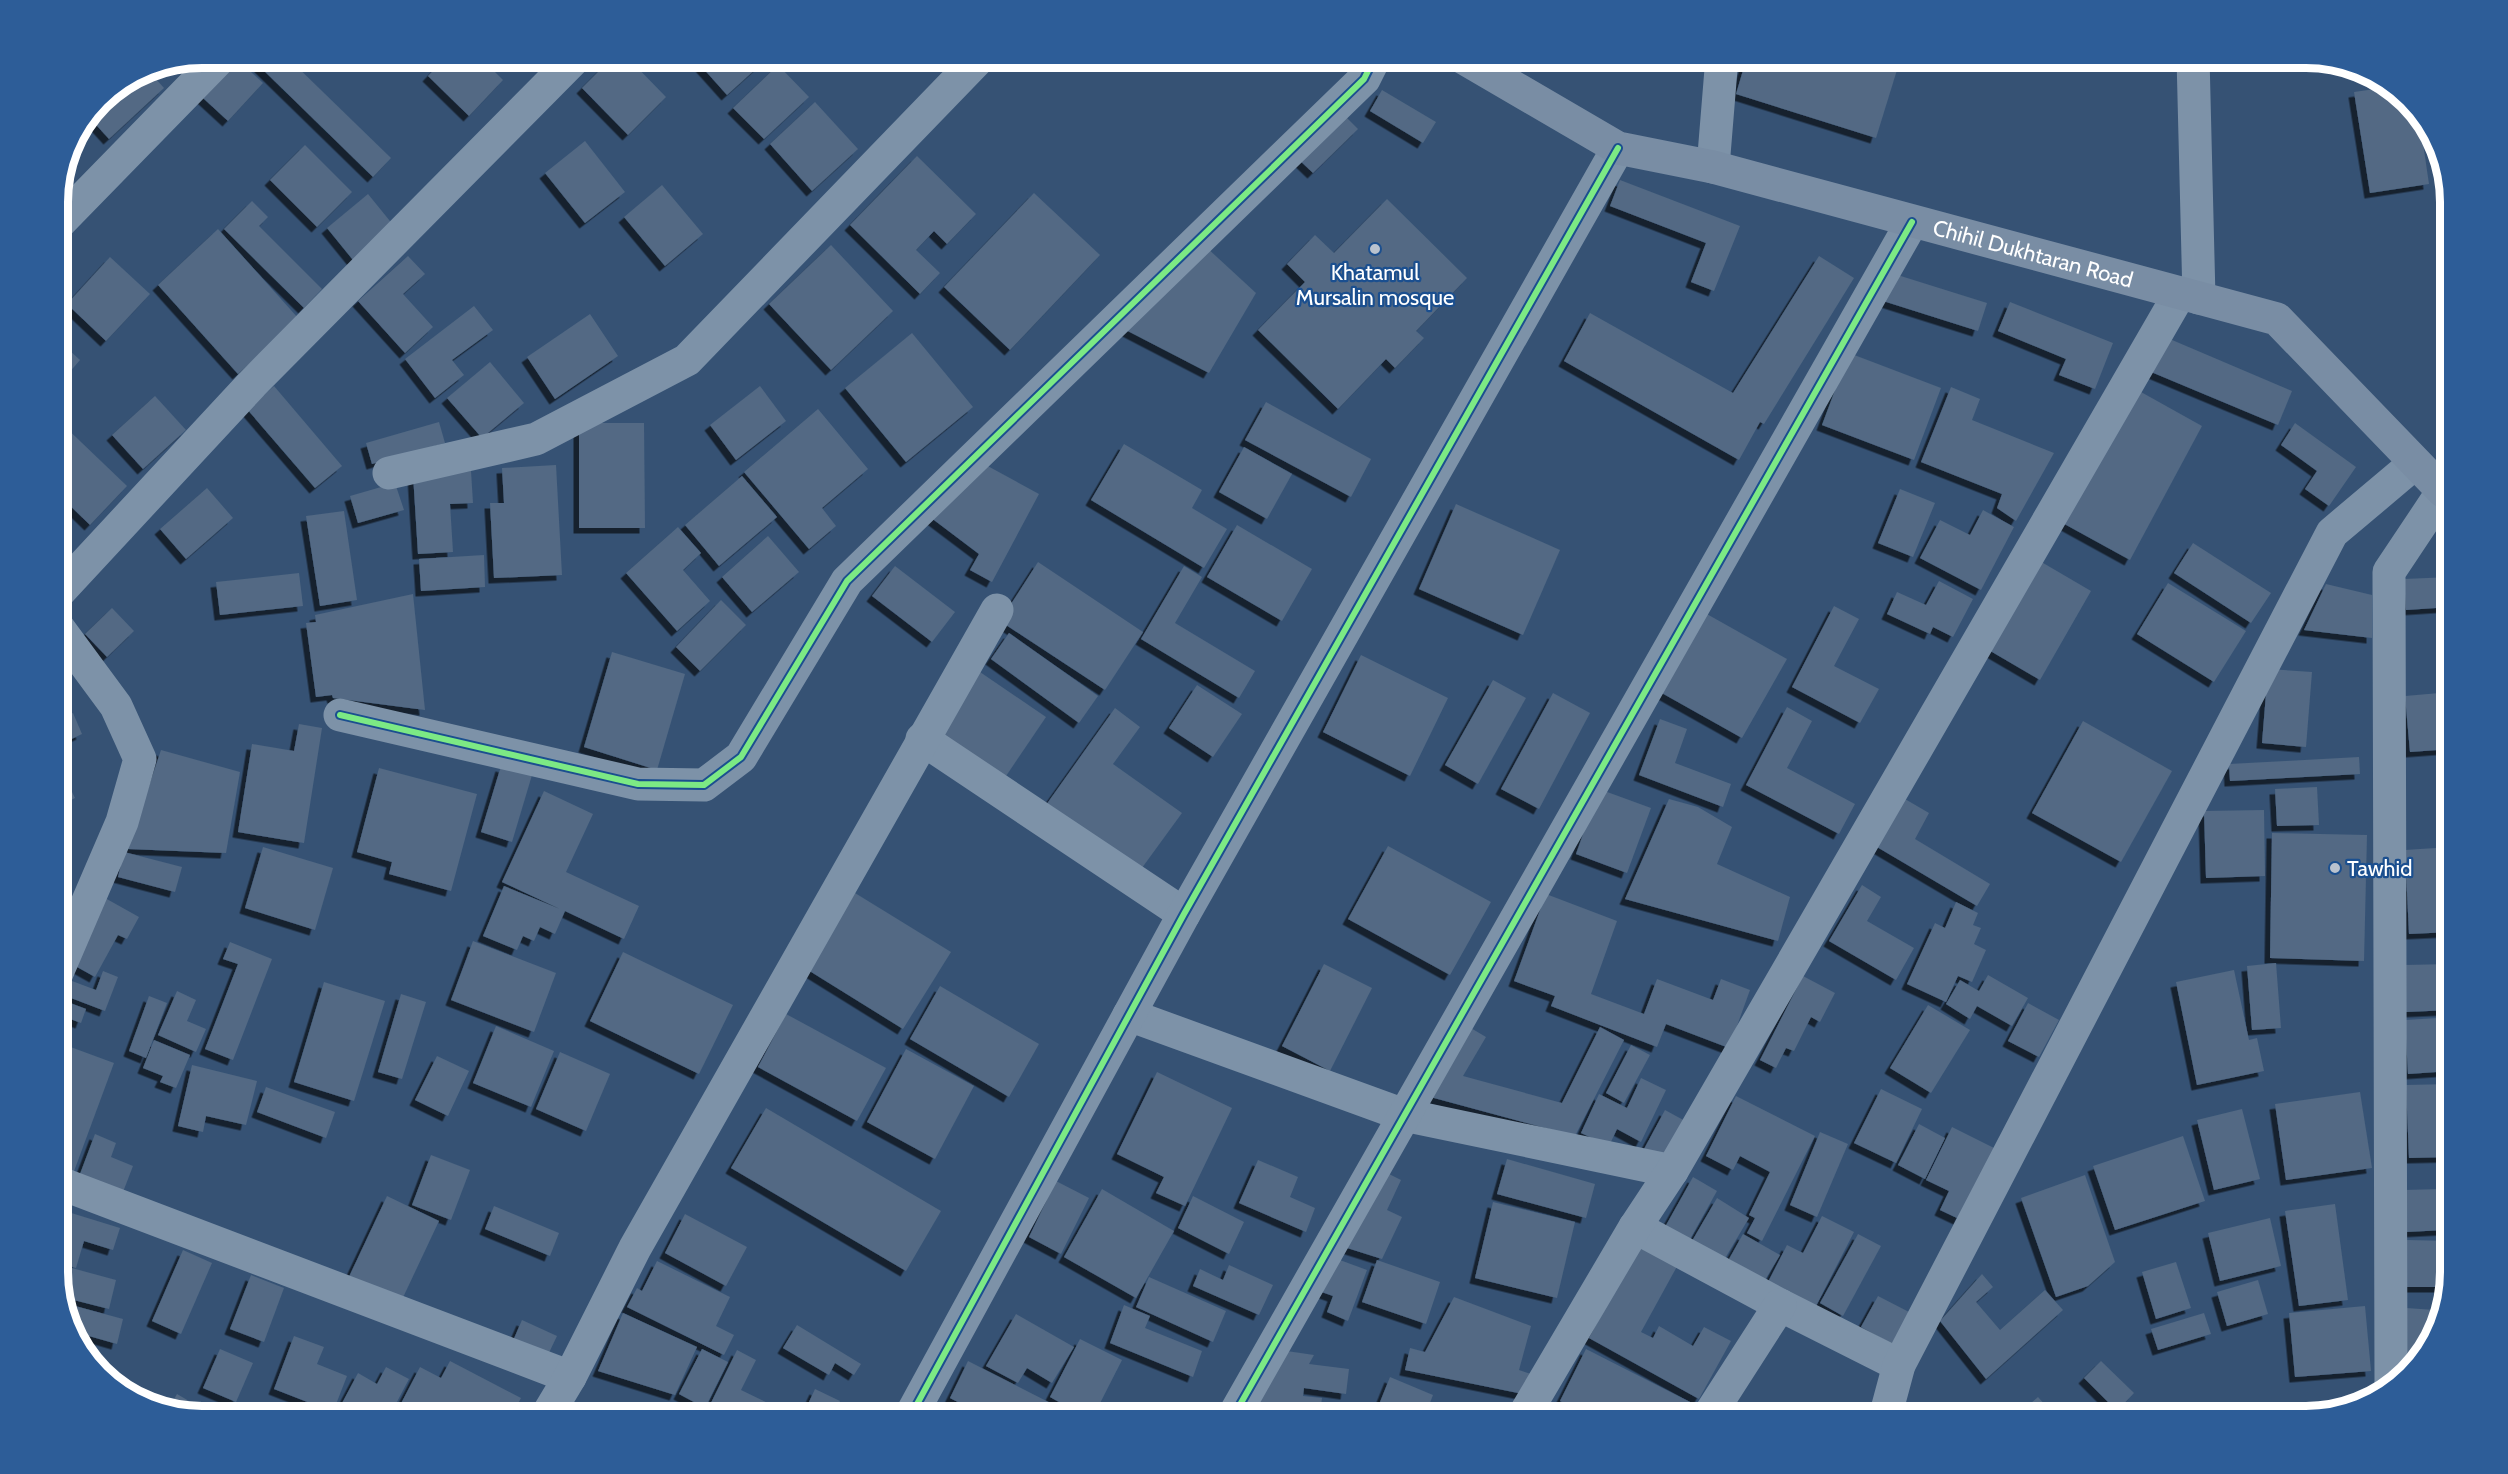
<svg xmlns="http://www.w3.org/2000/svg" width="2508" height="1474" font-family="Cabin,sans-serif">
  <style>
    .building { fill: #526984; filter: url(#shadow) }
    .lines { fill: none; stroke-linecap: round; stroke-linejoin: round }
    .street { stroke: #7d92a8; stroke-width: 33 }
    .secondary { stroke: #798da4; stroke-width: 33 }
    .cycleway-casing { stroke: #1b4f8f; stroke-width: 10 }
    .cycleway { stroke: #7ce984; stroke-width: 6 }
    .poi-dot { fill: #b9c2ce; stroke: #1b4f8f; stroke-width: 2 }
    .labels { text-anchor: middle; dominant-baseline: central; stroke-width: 4.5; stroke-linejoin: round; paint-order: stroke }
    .street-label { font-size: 22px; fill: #fff; stroke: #1b4f8f }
    .poi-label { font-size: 22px; fill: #fff; stroke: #1b4f8f }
    .rim { fill: none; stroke: #fff; stroke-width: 8 }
  </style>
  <defs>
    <filter id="shadow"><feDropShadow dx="-5.5" dy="5.5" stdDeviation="0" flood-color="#0009"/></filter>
  </defs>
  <rect width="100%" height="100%" fill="#365274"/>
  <g class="building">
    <polygon points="250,57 287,57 391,158 373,177"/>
    <polygon points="446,57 480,57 503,80 469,116 428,76"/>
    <polygon points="613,57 627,57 666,97 628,135 582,88"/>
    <polygon points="693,57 769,57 727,95"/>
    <polygon points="1747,57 1901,57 1876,138 1736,94"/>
    <polygon points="239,61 263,83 228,121 203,98"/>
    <polygon points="778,65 809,97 764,139 733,108"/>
    <polygon points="146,68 164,88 109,139 88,116 100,99"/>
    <polygon points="2389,87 2419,116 2429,184 2370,193 2354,92"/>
    <polygon points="1382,90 1436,122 1423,143 1370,111"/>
    <polygon points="815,102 858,149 812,191 770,144"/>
    <polygon points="1339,110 1358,129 1313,173 1294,155"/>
    <polygon points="585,141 625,192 585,223 545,173"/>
    <polygon points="305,145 352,192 317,227 270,180"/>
    <polygon points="917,156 976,214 947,244 934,231 916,250 940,273 920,294 850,225"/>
    <polygon points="1620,180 1740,226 1714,291 1691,282 1706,243 1610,206"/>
    <polygon points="662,185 703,234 665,266 624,217"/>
    <polygon points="1034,193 1100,255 1010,350 944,287"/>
    <polygon points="368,194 394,226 353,260 327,228"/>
    <polygon points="1387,199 1467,278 1416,331 1424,338 1395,368 1386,359 1338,409 1258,330 1305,282 1287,264 1315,235 1334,253"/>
    <polygon points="252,201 268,217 259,226 322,289 304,308 224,229"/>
    <polygon points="218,229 299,319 238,374 158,285"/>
    <polygon points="831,245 893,311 831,370 769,304"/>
    <polygon points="1205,246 1256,293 1209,373 1120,327"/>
    <polygon points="408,256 425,274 403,294 433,327 405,353 358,301"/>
    <polygon points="1819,256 1854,278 1764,424 1760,422 1739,460 1564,361 1590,313 1733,393"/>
    <polygon points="110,257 150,294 106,341 67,304"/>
    <polygon points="1888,272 1987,303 1978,331 1880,300"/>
    <polygon points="2010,302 2113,343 2095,389 2059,375 2066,359 1998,331"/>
    <polygon points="474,306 493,330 452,360 464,375 435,398 405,359"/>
    <polygon points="590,314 618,356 555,399 527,357"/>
    <polygon points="912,333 973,407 906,462 845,388"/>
    <polygon points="2158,334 2292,391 2278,425 2144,369"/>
    <polygon points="57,339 80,360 57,387"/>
    <polygon points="1849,353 1941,388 1914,460 1822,425"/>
    <polygon points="490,362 524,403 482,438 447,398"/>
    <polygon points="274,386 342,466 315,488 247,409"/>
    <polygon points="760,386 786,421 736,460 710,425"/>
    <polygon points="1951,387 1980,399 1972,420 2054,453 2016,521 1997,508 2002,494 1921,462"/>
    <polygon points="2132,387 2202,426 2130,560 2059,521"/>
    <polygon points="155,396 186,430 143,469 112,435"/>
    <polygon points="1266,402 1371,459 1351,497 1245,440"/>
    <polygon points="818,409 868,469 822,508 836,526 809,549 744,472"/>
    <polygon points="57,419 127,486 90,525 57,493"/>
    <polygon points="439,422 445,443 372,464 366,443"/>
    <polygon points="579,423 644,423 645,528 579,528"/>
    <polygon points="2295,423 2356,467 2329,506 2305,489 2317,471 2281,445"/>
    <polygon points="1124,444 1202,490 1192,508 1227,529 1204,568 1091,500"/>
    <polygon points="1244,447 1292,474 1267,519 1219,492"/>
    <polygon points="984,464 1039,494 992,582 970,570 979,554 930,517"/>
    <polygon points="556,465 562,575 494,578 490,503 504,503 502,468"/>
    <polygon points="471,471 473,503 450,504 453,552 418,554 413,474"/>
    <polygon points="742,476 777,517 719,566 685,525"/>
    <polygon points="395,483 404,510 358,523 350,496"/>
    <polygon points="207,488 233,518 186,559 160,529"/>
    <polygon points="1900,489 1935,503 1913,557 1878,543"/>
    <polygon points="1456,504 1560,550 1523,635 1419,589"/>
    <polygon points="1983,510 2014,527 1981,590 1920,558 1940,520 1970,535"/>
    <polygon points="344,511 357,600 320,606 306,516"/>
    <polygon points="1237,525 1312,569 1282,621 1207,577"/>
    <polygon points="678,527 701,553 683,570 710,601 677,631 626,573"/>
    <polygon points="768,536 799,572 752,612 722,577"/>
    <polygon points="2193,543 2271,593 2251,623 2174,573"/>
    <polygon points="484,555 485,587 421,591 419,559"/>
    <polygon points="2038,560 2091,591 2040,680 1987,649"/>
    <polygon points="1038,562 1143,632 1105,690 1000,621"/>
    <polygon points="895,566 955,612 932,642 872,596"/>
    <polygon points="1184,566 1202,577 1175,623 1255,671 1239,698 1141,639"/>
    <polygon points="299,573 303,606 220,615 216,582"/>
    <polygon points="2451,577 2451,607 2406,610 2404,579"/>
    <polygon points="1939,581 1973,599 1953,637 1933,627 1930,634 1887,614 1897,592 1926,605"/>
    <polygon points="2168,583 2246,631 2214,682 2137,634"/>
    <polygon points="2326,584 2372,595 2372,638 2304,630"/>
    <polygon points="413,594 425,710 333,698 332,695 316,697 306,623 316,622 315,615"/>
    <polygon points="721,600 746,625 700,671 676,647"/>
    <polygon points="1834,606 1859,619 1834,666 1879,689 1860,723 1792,687"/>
    <polygon points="112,608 134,631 107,657 85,634"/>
    <polygon points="1705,613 1787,659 1742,738 1660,692"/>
    <polygon points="1009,633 1098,696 1079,723 991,659"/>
    <polygon points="612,652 685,674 657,770 584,747"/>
    <polygon points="1361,655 1448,698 1410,776 1323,732"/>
    <polygon points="2268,669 2312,672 2306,747 2262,743"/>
    <polygon points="980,672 1046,717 1004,779 938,735"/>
    <polygon points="1493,680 1526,698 1478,784 1445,765"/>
    <polygon points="1197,685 1242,714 1213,757 1169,728"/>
    <polygon points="2451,692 2451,749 2410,752 2405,696"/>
    <polygon points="1553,693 1590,713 1539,809 1501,789"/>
    <polygon points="1787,707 1812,721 1787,768 1855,804 1839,834 1746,785"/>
    <polygon points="1115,708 1140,727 1113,764 1182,813 1139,872 1046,805"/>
    <polygon points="73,713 82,734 57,746 57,720"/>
    <polygon points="1660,719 1687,729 1675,763 1731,784 1723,807 1639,775"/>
    <polygon points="2083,721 2172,771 2121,862 2032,813"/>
    <polygon points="299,724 322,728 304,843 238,832 252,744 294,751"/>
    <polygon points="161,750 240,772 226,853 128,849"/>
    <polygon points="2359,757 2360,774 2230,781 2229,764"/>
    <polygon points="57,761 75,798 57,807"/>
    <polygon points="501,766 532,775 512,842 481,832"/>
    <polygon points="379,768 477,794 451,891 389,874 392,862 357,852"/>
    <polygon points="2317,787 2319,825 2277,826 2275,789"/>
    <polygon points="1599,789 1651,808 1627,873 1576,854"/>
    <polygon points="544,791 593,814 566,872 639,906 624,939 565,911 555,934 540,927 534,941 523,936 517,950 483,936 504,886 560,909 502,882"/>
    <polygon points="1669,799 1698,807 1732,827 1717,864 1790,897 1778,941 1625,899"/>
    <polygon points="1905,799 1929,813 1915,839 1990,884 1977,906 1877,847"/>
    <polygon points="2264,810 2265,876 2206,878 2204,811"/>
    <polygon points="2272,833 2367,835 2364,961 2270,958"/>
    <polygon points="1388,846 1491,902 1450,975 1348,919"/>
    <polygon points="263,847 333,868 315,930 245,908"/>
    <polygon points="2451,847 2451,932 2409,934 2405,850"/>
    <polygon points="124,852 182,867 175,892 118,877"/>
    <polygon points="1862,885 1881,897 1867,921 1914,948 1896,980 1829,941"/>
    <polygon points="855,893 951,952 903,1029 808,970"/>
    <polygon points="1546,894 1617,921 1591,994 1644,1014 1657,979 1713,1000 1721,979 1750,990 1729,1048 1666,1024 1657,1047 1551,1006 1555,996 1514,981"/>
    <polygon points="105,898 139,917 127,939 118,935 95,977 70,963"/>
    <polygon points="1956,902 1978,913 1973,925 1981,928 1974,944 1986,950 1972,982 1958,976 1946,1002 1907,984 1935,923 1945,928"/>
    <polygon points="473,941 556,973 534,1032 451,1000"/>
    <polygon points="230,942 272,959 233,1060 205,1049 238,964 223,959"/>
    <polygon points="623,952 733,1005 699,1074 590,1021"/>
    <polygon points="2276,963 2281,1028 2252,1030 2247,966"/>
    <polygon points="1324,964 1372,988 1330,1071 1282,1046"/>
    <polygon points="2451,964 2451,1010 2406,1012 2404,965"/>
    <polygon points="2234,970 2249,1040 2257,1038 2264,1071 2197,1085 2176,982"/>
    <polygon points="103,971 118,977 105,1011 58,993 64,978 96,990"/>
    <polygon points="1988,975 2028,998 2012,1026 1977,1006 1970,1019 1946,1004 1960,980 1979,991"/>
    <polygon points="1803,976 1835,993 1820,1022 1811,1017 1794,1051 1786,1048 1776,1068 1760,1060"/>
    <polygon points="324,982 385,1001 354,1101 294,1082"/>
    <polygon points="940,986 1039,1044 1009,1097 910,1039"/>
    <polygon points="177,991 196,1000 187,1021 206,1029 196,1052 158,1035"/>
    <polygon points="401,994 426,1002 402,1079 378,1072"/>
    <polygon points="149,996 167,1003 146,1058 129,1051"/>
    <polygon points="57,998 86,1009 81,1023 57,1014"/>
    <polygon points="2028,1003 2059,1020 2039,1057 2008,1041"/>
    <polygon points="1928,1005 1970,1030 1931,1093 1890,1068"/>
    <polygon points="786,1014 886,1068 857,1121 758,1067"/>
    <polygon points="2438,1018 2439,1038 2451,1037 2451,1071 2408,1074 2405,1020"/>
    <polygon points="1464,1024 1486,1037 1463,1076 1562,1103 1600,1027 1624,1040 1575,1136 1423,1095"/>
    <polygon points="496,1026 554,1051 531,1107 473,1083"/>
    <polygon points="154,1040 190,1055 176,1088 160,1082 163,1076 143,1068"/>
    <polygon points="57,1042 114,1063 73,1174 57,1168"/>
    <polygon points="1631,1045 1650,1055 1624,1103 1606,1093"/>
    <polygon points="906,1049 974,1086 935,1159 867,1122"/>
    <polygon points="560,1052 610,1074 586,1131 536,1109"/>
    <polygon points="437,1056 469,1071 448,1116 415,1100"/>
    <polygon points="192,1065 257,1081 246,1125 206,1116 203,1132 178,1126"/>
    <polygon points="1157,1072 1232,1108 1185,1206 1156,1193 1164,1177 1117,1154"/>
    <polygon points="1641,1078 1666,1090 1641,1142 1617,1129 1609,1146 1581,1133 1599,1094 1627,1108"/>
    <polygon points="2451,1084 2451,1157 2409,1158 2406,1085"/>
    <polygon points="266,1087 335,1112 326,1138 257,1112"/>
    <polygon points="1881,1089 1922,1109 1896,1163 1854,1143"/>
    <polygon points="2360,1092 2372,1168 2286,1180 2275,1104"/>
    <polygon points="1736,1096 1815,1136 1762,1241 1747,1233 1755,1218 1749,1215 1770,1172 1740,1156 1733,1170 1706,1156"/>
    <polygon points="766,1108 941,1211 906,1271 731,1168"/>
    <polygon points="2242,1109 2260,1179 2214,1190 2197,1120"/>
    <polygon points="1665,1110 1687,1122 1667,1161 1644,1149"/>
    <polygon points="1919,1124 1945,1138 1925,1179 1898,1165"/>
    <polygon points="1952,1127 1994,1148 1959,1219 1940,1210 1949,1191 1926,1180"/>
    <polygon points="1820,1132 1848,1144 1817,1217 1790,1205"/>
    <polygon points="95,1134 116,1143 111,1157 133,1166 123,1192 80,1174"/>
    <polygon points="2183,1136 2205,1201 2115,1230 2093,1166"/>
    <polygon points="431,1155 470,1170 451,1220 412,1205"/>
    <polygon points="1507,1159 1595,1184 1586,1218 1497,1194"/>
    <polygon points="1258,1160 1298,1177 1290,1197 1315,1208 1306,1232 1239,1203"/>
    <polygon points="1381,1170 1401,1180 1387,1210 1402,1217 1382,1259 1344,1247"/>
    <polygon points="2085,1175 2115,1262 2088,1286 2056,1297 2021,1198"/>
    <polygon points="1693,1177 1717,1191 1689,1241 1665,1227"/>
    <polygon points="1056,1181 1089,1198 1061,1254 1029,1237"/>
    <polygon points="1102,1189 1174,1231 1136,1298 1064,1257"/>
    <polygon points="2442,1189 2445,1230 2406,1232 2404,1190"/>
    <polygon points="387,1196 439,1221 399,1306 347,1281"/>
    <polygon points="1193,1196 1244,1222 1229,1254 1178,1228"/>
    <polygon points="1717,1198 1749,1218 1724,1260 1692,1241"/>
    <polygon points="1493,1202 1575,1222 1557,1298 1475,1278"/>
    <polygon points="2335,1204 2348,1300 2299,1306 2285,1211"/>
    <polygon points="494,1206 559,1233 550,1256 485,1229"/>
    <polygon points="68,1212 120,1228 113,1250 84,1241 76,1268 57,1262 57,1245"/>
    <polygon points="685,1214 747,1247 726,1286 665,1253"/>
    <polygon points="1822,1216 1854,1232 1816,1306 1768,1282 1787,1245 1803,1253"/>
    <polygon points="2270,1218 2281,1266 2220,1281 2208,1233"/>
    <polygon points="1743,1234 1780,1255 1765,1280 1729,1259"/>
    <polygon points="1858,1234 1881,1246 1843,1316 1820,1303"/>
    <polygon points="1642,1240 1680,1261 1641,1332 1653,1338 1659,1326 1693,1346 1704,1327 1731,1341 1699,1399 1589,1338"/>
    <polygon points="2407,1240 2451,1241 2451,1273 2447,1287 2406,1287"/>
    <polygon points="183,1250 212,1263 181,1334 152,1321"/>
    <polygon points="1329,1256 1367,1270 1348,1321 1327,1312 1333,1296 1316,1290"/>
    <polygon points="1377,1260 1440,1282 1426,1324 1362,1302"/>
    <polygon points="657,1261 730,1297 716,1326 734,1335 724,1355 627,1307 637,1288 642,1291"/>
    <polygon points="2176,1262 2191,1308 2156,1319 2142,1272"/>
    <polygon points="57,1264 116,1280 109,1309 62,1297 57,1282"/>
    <polygon points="1229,1265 1273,1285 1259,1315 1193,1286 1200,1269 1223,1280"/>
    <polygon points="1982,1274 1993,1287 1976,1302 2000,1330 2045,1290 2063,1310 1986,1379 1940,1321"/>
    <polygon points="251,1275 284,1288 264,1342 230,1329"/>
    <polygon points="1149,1277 1226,1311 1213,1342 1136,1307"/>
    <polygon points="2258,1280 2268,1314 2227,1326 2217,1292"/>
    <polygon points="1878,1296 1909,1312 1892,1344 1861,1327"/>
    <polygon points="1454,1297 1531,1326 1519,1370 1534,1375 1523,1394 1405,1370 1410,1348 1425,1352"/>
    <polygon points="64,1303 123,1319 117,1344 82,1334 79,1347"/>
    <polygon points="1124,1305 1150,1316 1145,1328 1202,1351 1193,1377 1110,1343"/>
    <polygon points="2365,1306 2371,1371 2295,1377 2289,1313"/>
    <polygon points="2406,1308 2435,1310 2431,1345 2407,1369"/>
    <polygon points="623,1313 697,1347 675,1395 598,1371"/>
    <polygon points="2204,1313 2211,1334 2158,1350 2151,1329"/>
    <polygon points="1016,1314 1074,1347 1052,1383 1027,1368 1018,1383 986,1366"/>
    <polygon points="522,1320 557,1336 546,1359 512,1343"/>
    <polygon points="797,1325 861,1364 854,1375 835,1363 829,1375 783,1348"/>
    <polygon points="294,1336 324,1347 317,1364 347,1376 333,1412 274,1389"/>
    <polygon points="1080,1339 1122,1360 1093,1417 1086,1417 1050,1397"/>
    <polygon points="220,1349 253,1363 236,1402 203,1388"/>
    <polygon points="702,1349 728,1362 705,1408 679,1394"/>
    <polygon points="1273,1349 1314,1355 1309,1364 1349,1369 1346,1394 1304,1388 1303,1396 1322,1398 1320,1413 1246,1401"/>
    <polygon points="1586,1349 1692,1403 1685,1417 1591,1417 1560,1401"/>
    <polygon points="737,1350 756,1360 741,1390 797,1417 713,1417 706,1413"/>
    <polygon points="450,1361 521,1398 511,1417 394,1417 420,1367 441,1378"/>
    <polygon points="968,1361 1074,1415 1073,1417 987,1417 950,1398"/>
    <polygon points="2101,1361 2134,1393 2117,1411 2084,1378"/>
    <polygon points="386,1367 409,1379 389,1417 358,1417 340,1407 358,1373 377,1384"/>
    <polygon points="1390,1377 1433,1395 1426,1413 1435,1417 1374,1417"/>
    <polygon points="815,1389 840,1401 832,1417 802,1417"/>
    <polygon points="177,1394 216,1417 201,1417 169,1408"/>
    <polygon points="2038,1397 2056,1417 2015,1417"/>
    <polygon points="2096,1402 2109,1417 2079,1417"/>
    <polygon points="302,1405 328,1417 297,1417"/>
  </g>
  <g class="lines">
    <g class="street">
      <polyline points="2193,57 2199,298"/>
      <polyline points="1713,167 1722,57"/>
      <polyline points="57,225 221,57"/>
      <polyline points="389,473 536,439 687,360 980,57"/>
      <polyline points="57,594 252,384 576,57"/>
      <polyline points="57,626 116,706 140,759 122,822 57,973"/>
      <polyline points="340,715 638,784 704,785 741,757 847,581 1364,79 1375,57"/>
      <polyline points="922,739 1184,914"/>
      <polyline points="1129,1015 1404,1115 1672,1171"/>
      <polyline points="57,1182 570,1377"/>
      <polyline points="1635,1227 1780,1305 1899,1365"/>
      <polyline points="2391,1386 2389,572 2443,491"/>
      <polyline points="546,1417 570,1377 635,1248 997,610"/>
      <polyline points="910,1417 1184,914 1618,148"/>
      <polyline points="1233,1417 1912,222"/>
      <polyline points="1523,1417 1635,1227 1672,1171 2180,293"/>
      <polyline points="1708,1417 1780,1305"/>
      <polyline points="1885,1417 1899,1365 2332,533 2415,463"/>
    </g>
    <path class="secondary" id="s1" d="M1462 57 1618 148 1713 167 2277 319 2443 491 2451 494"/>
    <defs>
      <g id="cycleway">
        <polyline points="340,715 638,784 704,785 741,757 847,581 1364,79 1375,57"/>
        <polyline points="910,1417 1184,914 1618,148"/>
        <polyline points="1233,1417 1912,222"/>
      </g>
    </defs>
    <use href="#cycleway" class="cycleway-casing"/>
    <use href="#cycleway" class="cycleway"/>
  </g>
  <g class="poi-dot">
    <circle cx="1375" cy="249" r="6"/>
    <circle cx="2335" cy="868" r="6"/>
  </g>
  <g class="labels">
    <g class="street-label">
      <text stroke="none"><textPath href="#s1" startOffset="609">Chihil Dukhtaran Road</textPath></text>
    </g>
    <g class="poi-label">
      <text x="1375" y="272">Khatamul<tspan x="1375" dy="25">Mursalin mosque</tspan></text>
      <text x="2347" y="868" text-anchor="start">Tawhid</text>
    </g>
  </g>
  <path d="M0 0H2508V1474H0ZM202 68H2306A134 134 0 0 1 2440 202V1272A134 134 0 0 1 2306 1406H202A134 134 0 0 1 68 1272V202A134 134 0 0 1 202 68Z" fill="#2d5d98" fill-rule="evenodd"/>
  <path class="rim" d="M202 68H2306A134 134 0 0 1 2440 202V1272A134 134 0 0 1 2306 1406H202A134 134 0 0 1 68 1272V202A134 134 0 0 1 202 68Z"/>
</svg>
